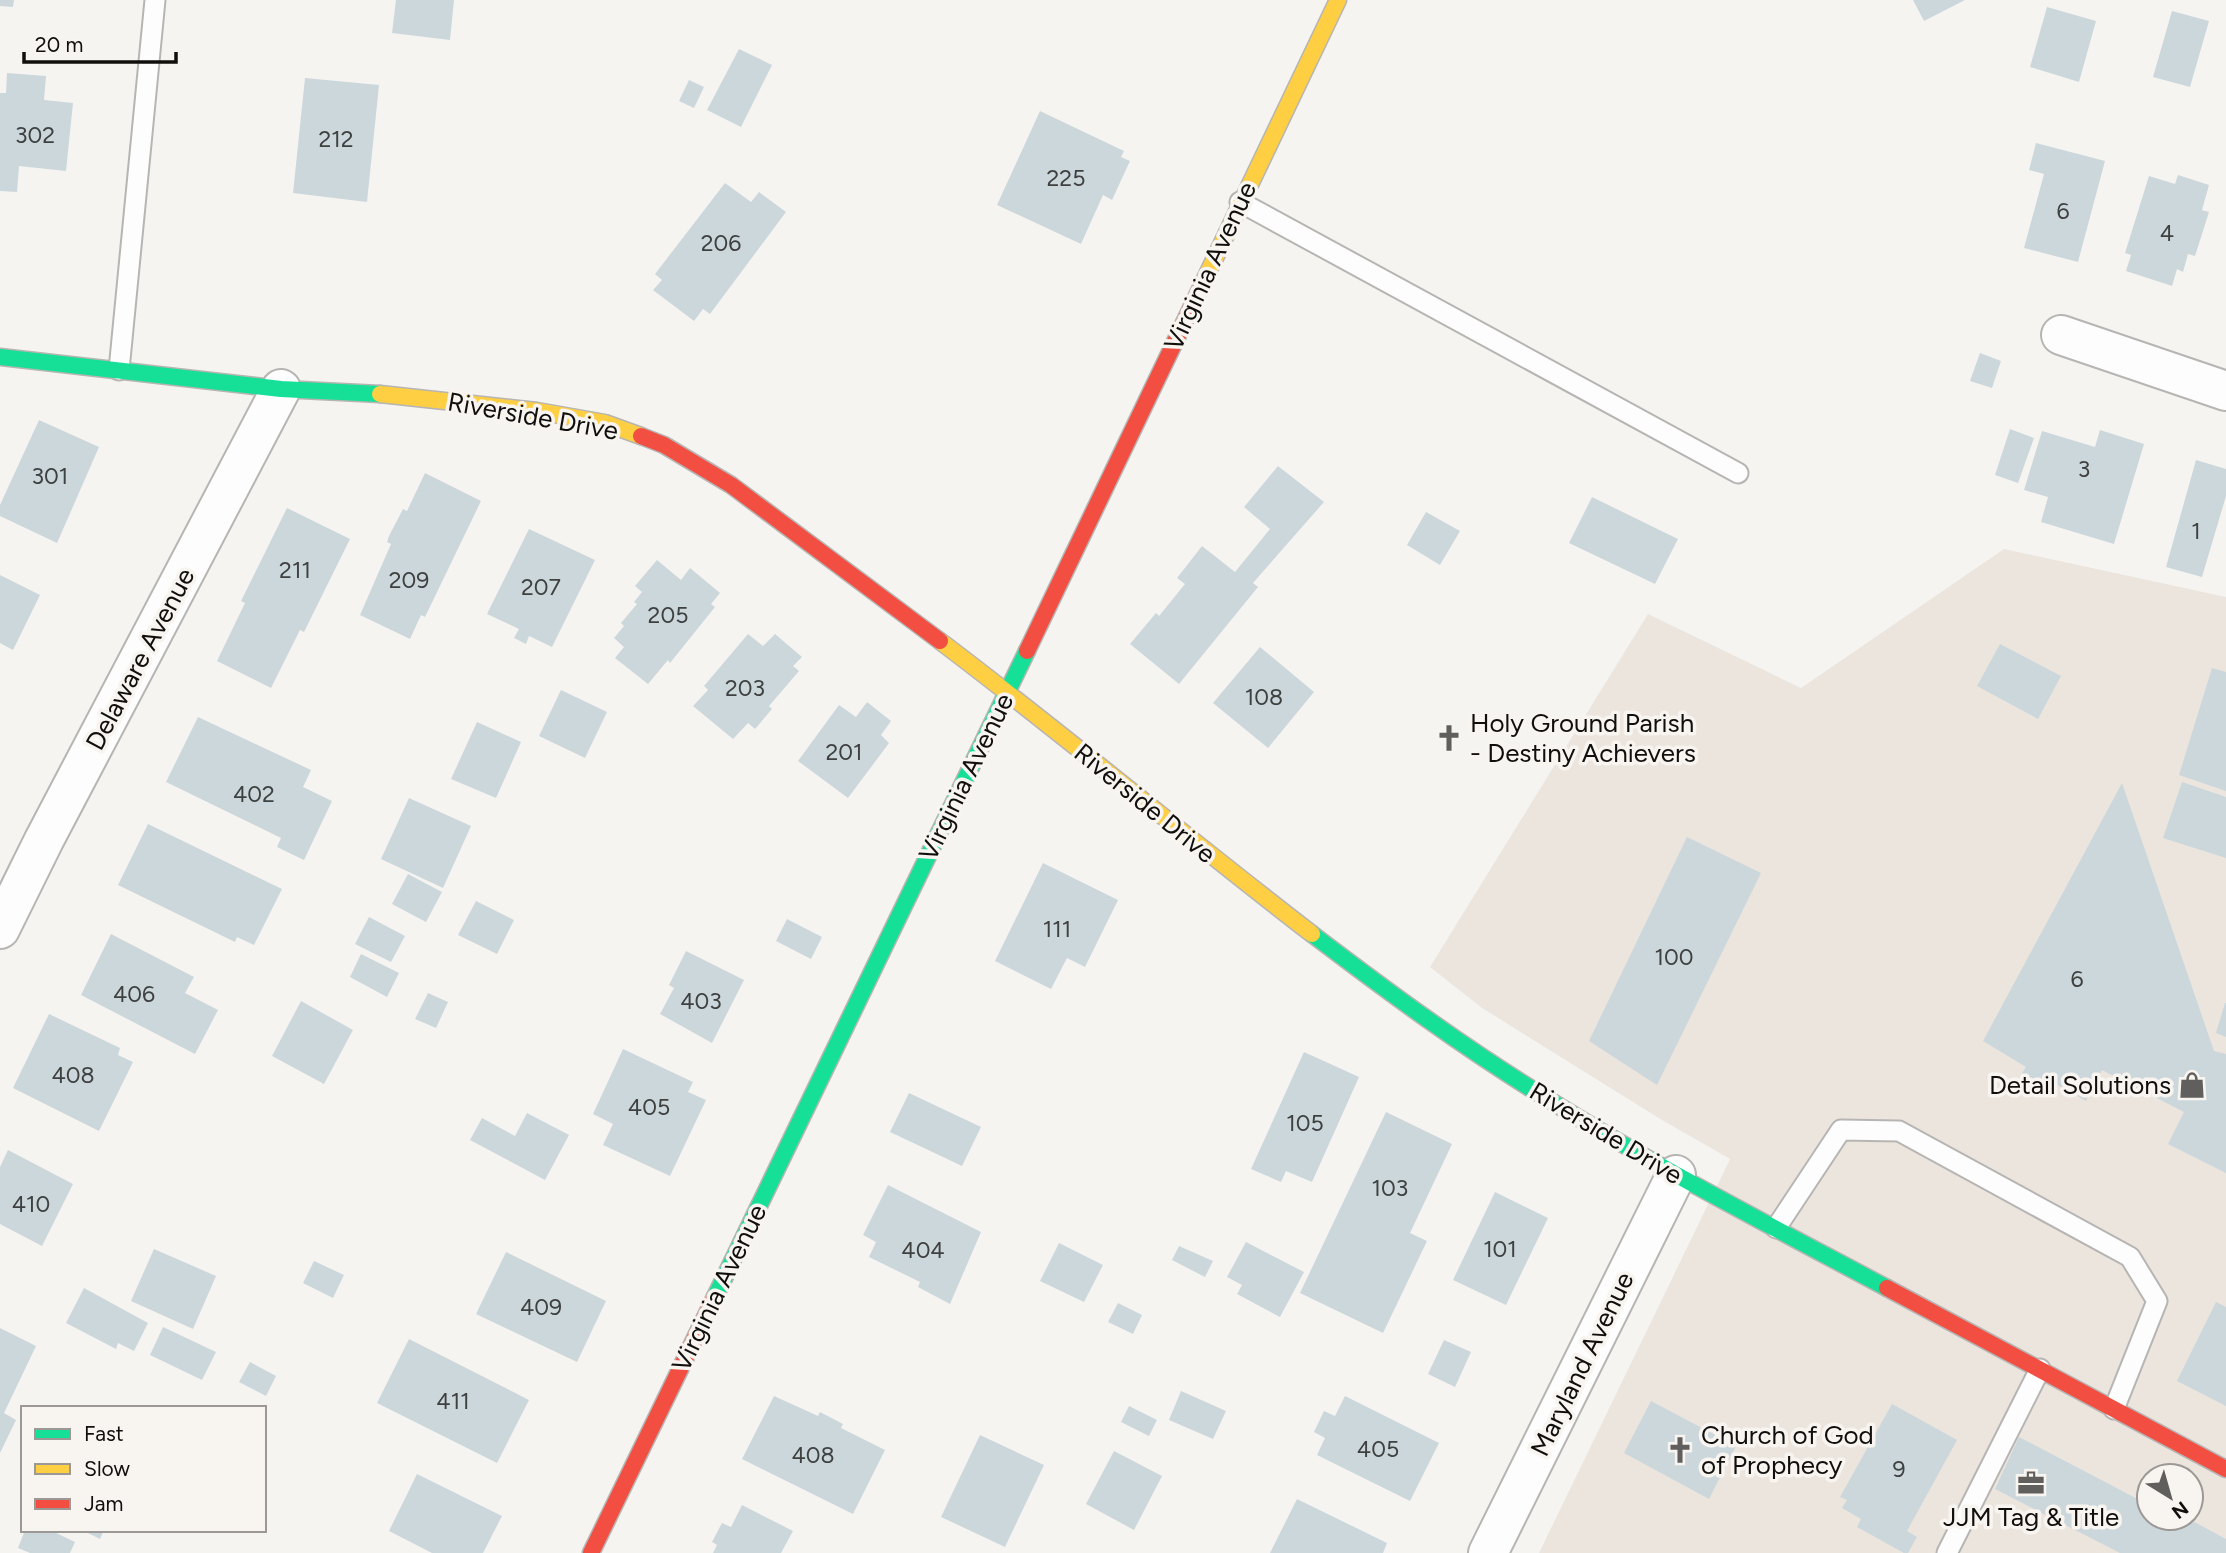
<svg xmlns="http://www.w3.org/2000/svg" width="2226" height="1553" font-family="Figtree,sans-serif">
  <style>
    .built { fill: #ebe5de; fill-rule: evenodd }
    .building { fill: #ccd7dc }
    .lines { fill: none; stroke-linecap: round; stroke-linejoin: round }
    .lane-casing { stroke: #b7b5b3; stroke-width: 23 }
    .street-casing { stroke: #b7b5b3; stroke-width: 42 }
    .fast-casing { stroke: #b7b5b3; stroke-width: 19 }
    .slow-casing { stroke: #b7b5b3; stroke-width: 19 }
    .jam-casing { stroke: #b7b5b3; stroke-width: 19 }
    .lane { stroke: #fefdfd; stroke-width: 19 }
    .street { stroke: #fefdfd; stroke-width: 38 }
    .fast { stroke: #16e098; stroke-width: 16 }
    .slow { stroke: #ffcf43; stroke-width: 16 }
    .jam { stroke: #f24e42; stroke-width: 16 }
    .labels { text-anchor: middle; dominant-baseline: central; stroke-width: 7; stroke-linejoin: round; paint-order: stroke }
    .number-label { font-size: 23px; fill: #3f4141 }
    .street-label { font-size: 26px; fill: #100f0d; stroke: #f8f4ef }
    .poi-label { font-size: 26px; fill: #100f0d; stroke: #f8f4ef; text-anchor: start }
  </style>
  <rect width="100%" height="100%" fill="#f6f4f1"/>
  <path class="built" d="M2004 549 2226 597V1553H1539L1730 1159 1662 1120 1482 1008 1430 967 1648 614 1801 688ZM2149 1476H2191V1518H2149Z"/>
  <g class="building">
    <polygon points="0,0 14,0 13,7 0,6"/>
    <polygon points="396,0 454,0 450,40 392,33"/>
    <polygon points="1913,0 1965,0 1924,21"/>
    <polygon points="2047,7 2096,21 2079,82 2030,67"/>
    <polygon points="2172,11 2209,21 2190,87 2153,77"/>
    <polygon points="739,49 772,65 741,127 707,110"/>
    <polygon points="7,73 46,76 44,100 73,103 66,171 19,166 17,192 0,191 0,93 6,93"/>
    <polygon points="305,78 379,85 367,202 293,193"/>
    <polygon points="689,80 704,87 694,108 679,101"/>
    <polygon points="1040,111 1124,151 1121,157 1130,161 1112,200 1103,195 1081,244 997,205"/>
    <polygon points="2036,143 2105,161 2078,262 2024,248 2044,174 2029,170"/>
    <polygon points="2178,175 2209,185 2202,210 2209,212 2195,256 2188,254 2183,272 2177,269 2172,286 2126,271 2131,255 2125,253 2149,176 2175,184"/>
    <polygon points="725,183 751,202 759,192 786,212 710,314 703,309 694,321 653,290 662,280 655,274"/>
    <polygon points="1980,353 2001,361 1992,388 1970,381"/>
    <polygon points="39,420 99,447 57,543 0,516 0,505"/>
    <polygon points="2010,429 2034,438 2018,483 1995,475"/>
    <polygon points="2100,430 2144,444 2114,544 2041,522 2048,497 2024,490 2042,431 2095,447"/>
    <polygon points="2196,460 2226,469 2226,496 2202,577 2166,567"/>
    <polygon points="1278,466 1324,502 1253,583 1258,587 1179,684 1130,644 1156,613 1159,616 1185,584 1177,578 1202,546 1235,572 1270,529 1244,507"/>
    <polygon points="425,473 481,501 425,617 421,615 410,639 360,615 391,544 387,542 389,536 403,509 407,511"/>
    <polygon points="1592,497 1678,539 1655,584 1569,543"/>
    <polygon points="287,508 350,539 304,632 300,630 271,688 217,661 245,603 241,601"/>
    <polygon points="1426,512 1460,531 1440,565 1407,545"/>
    <polygon points="529,529 595,560 552,647 529,636 526,644 514,638 519,629 487,614"/>
    <polygon points="657,560 681,580 690,568 720,593 711,604 715,607 670,663 668,660 648,684 615,658 624,647 614,638 624,626 621,623 637,604 634,602 642,592 635,586"/>
    <polygon points="0,575 40,595 13,650 0,643"/>
    <polygon points="748,634 763,646 775,634 802,657 793,666 799,671 769,706 772,709 755,729 748,723 733,739 693,706 708,690 704,686"/>
    <polygon points="2000,644 2061,676 2038,719 1977,686"/>
    <polygon points="1260,647 1314,692 1268,748 1213,703"/>
    <polygon points="2212,668 2226,672 2226,791 2179,775"/>
    <polygon points="561,690 607,712 585,758 539,736"/>
    <polygon points="867,702 891,721 881,735 889,743 848,798 798,761 839,705 856,717"/>
    <polygon points="198,717 311,770 303,787 332,801 304,860 277,847 281,838 166,782"/>
    <polygon points="477,722 521,742 496,798 451,779"/>
    <polygon points="2182,782 2226,797 2226,858 2163,838"/>
    <polygon points="2122,783 2214,1051 2226,1054 2226,1173 2168,1144 2184,1112 2102,1070 2086,1101 2043,1077 2037,1086 2020,1076 2026,1067 1983,1041"/>
    <polygon points="409,798 471,826 443,888 381,859"/>
    <polygon points="148,824 282,889 254,945 237,937 235,942 118,885"/>
    <polygon points="1687,837 1761,873 1657,1085 1589,1041"/>
    <polygon points="1043,863 1118,900 1085,967 1067,958 1051,989 995,961"/>
    <polygon points="408,874 442,892 426,922 392,904"/>
    <polygon points="476,901 514,920 497,954 458,935"/>
    <polygon points="369,917 405,936 391,962 355,944"/>
    <polygon points="787,919 822,937 811,959 776,941"/>
    <polygon points="111,934 194,977 185,993 218,1010 195,1054 81,995"/>
    <polygon points="686,951 744,980 712,1043 660,1014 674,988 669,985"/>
    <polygon points="361,954 399,973 387,997 350,977"/>
    <polygon points="428,993 448,1002 436,1028 415,1019"/>
    <polygon points="301,1001 353,1030 324,1084 272,1056"/>
    <polygon points="2225,1003 2226,1003 2226,1037 2216,1033"/>
    <polygon points="49,1014 120,1048 118,1055 133,1062 99,1131 13,1088"/>
    <polygon points="623,1049 693,1082 688,1092 706,1100 670,1176 603,1145 613,1124 593,1114"/>
    <polygon points="1304,1052 1359,1077 1312,1182 1286,1171 1281,1182 1251,1169"/>
    <polygon points="909,1093 981,1127 962,1166 890,1132"/>
    <polygon points="1386,1112 1452,1144 1410,1233 1427,1241 1383,1333 1300,1293"/>
    <polygon points="527,1113 569,1135 545,1180 470,1140 482,1118 515,1136"/>
    <polygon points="8,1150 73,1184 42,1246 0,1224 0,1167"/>
    <polygon points="888,1185 981,1232 950,1304 918,1287 920,1282 869,1257 876,1242 863,1235"/>
    <polygon points="1495,1192 1548,1218 1506,1305 1453,1280"/>
    <polygon points="1246,1242 1304,1272 1280,1317 1237,1294 1242,1285 1227,1277"/>
    <polygon points="1059,1243 1103,1265 1084,1302 1040,1281"/>
    <polygon points="1179,1246 1213,1261 1205,1277 1172,1260"/>
    <polygon points="154,1249 216,1276 193,1329 131,1301"/>
    <polygon points="506,1252 606,1301 577,1362 476,1314"/>
    <polygon points="314,1261 344,1275 333,1298 303,1283"/>
    <polygon points="84,1288 148,1323 134,1351 118,1343 116,1349 66,1323"/>
    <polygon points="2216,1302 2226,1307 2226,1406 2177,1381"/>
    <polygon points="1118,1303 1142,1315 1133,1334 1108,1322"/>
    <polygon points="163,1327 216,1352 202,1380 150,1355"/>
    <polygon points="0,1328 36,1346 4,1413 16,1420 0,1453"/>
    <polygon points="409,1339 529,1400 497,1463 377,1403"/>
    <polygon points="1444,1340 1471,1352 1455,1387 1428,1374"/>
    <polygon points="250,1362 276,1376 266,1396 239,1382"/>
    <polygon points="1181,1391 1226,1411 1213,1439 1169,1420"/>
    <polygon points="774,1396 818,1416 820,1412 843,1424 841,1428 885,1450 853,1514 742,1459"/>
    <polygon points="1345,1396 1439,1443 1410,1501 1317,1455 1325,1438 1314,1432 1324,1411 1335,1416"/>
    <polygon points="1651,1401 1736,1446 1709,1499 1624,1453"/>
    <polygon points="1892,1404 1957,1440 1907,1531 1917,1537 1908,1553 1904,1553 1857,1527 1861,1519 1842,1508 1847,1500 1840,1497"/>
    <polygon points="1129,1406 1157,1420 1149,1436 1121,1422"/>
    <polygon points="980,1435 1044,1465 1005,1547 941,1517"/>
    <polygon points="2019,1437 2149,1505 2149,1518 2187,1518 2226,1539 2226,1553 2120,1553 1995,1489"/>
    <polygon points="1114,1451 1162,1476 1134,1530 1086,1504"/>
    <polygon points="417,1474 502,1516 483,1553 432,1553 389,1531"/>
    <polygon points="1297,1499 1387,1543 1383,1553 1270,1553"/>
    <polygon points="742,1505 793,1531 781,1553 713,1553 717,1545 712,1542 722,1523 731,1527"/>
    <polygon points="25,1530 50,1530 75,1542 70,1553 30,1553 18,1548"/>
    <polygon points="82,1530 104,1530 100,1539"/>
  </g>
  <g class="lines">
    <defs>
      <g id="lane">
        <polyline points="1240,202 1738,473"/>
        <polyline points="119,370 155,0"/>
        <polyline points="1776,1228 1841,1130 1899,1131 2130,1257 2157,1301 2114,1409"/>
        <polyline points="1947,1553 2040,1369"/>
      </g>
      <g id="street">
        <polyline points="2061,335 2226,391"/>
        <polyline points="0,929 44,840 281,389"/>
        <polyline points="1488,1553 1676,1175"/>
      </g>
      <g id="fast">
        <polyline points="0,357 281,389 380,394"/>
        <path d="M1312 934C1387 991 1463 1047 1543 1096 1654 1166 1771 1226 1887 1288"/>
        <polyline points="715,1297 1027,651"/>
      </g>
      <g id="slow">
        <polyline points="1204,281 1338,0"/>
        <polyline points="380,394 537,411 605,423 641,436"/>
        <path d="M940 641C1066 736 1187 838 1312 934"/>
      </g>
      <g id="jam">
        <polyline points="641,436 664,445 731,485 940,641"/>
        <polyline points="1027,651 1204,281"/>
        <polyline points="1887,1288 2226,1469"/>
        <polyline points="591,1553 715,1297"/>
      </g>
    </defs>
    <use href="#lane" class="lane-casing"/>
    <use href="#street" class="street-casing"/>
    <use href="#fast" class="fast-casing"/>
    <use href="#slow" class="slow-casing"/>
    <use href="#jam" class="jam-casing"/>
    <use href="#lane" class="lane"/>
    <use href="#street" class="street"/>
    <use href="#fast" class="fast"/>
    <use href="#slow" class="slow"/>
    <use href="#jam" class="jam"/>
  </g>
  <defs>
    <symbol id="church-bare" viewBox="-9 -9 18 18"><path d="M-1.2-6h2.4v3.5h3.3v2.4h-3.3V6h-2.4V-.1h-3.3v-2.4h3.3Z" fill="#605f5d" stroke="#f8f4ef" stroke-width="2.5" paint-order="stroke"/></symbol>
    <symbol id="shop-bare" viewBox="-9 -9 18 18"><path d="M-5-2.5h2.3a2.7 3.5 0 0 1 5.4 0H5L5.5 6h-11ZM-1.5-2.5h3a1.5 2.3 0 0 0-3 0Z" fill="#605f5d" stroke="#f8f4ef" stroke-width="2.5" paint-order="stroke"/></symbol>
    <symbol id="office-bare" viewBox="-9 -9 18 18"><path d="M-6-3h4V-5.5h4V-3h4V5H-6ZM-1-4.5V-3h2v-1.5ZM-6 0V1H6V0Z" fill="#605f5d" stroke="#f8f4ef" stroke-width="2.5" paint-order="stroke"/></symbol>
  </defs>
  <g fill-rule="evenodd">
    <use href="#church-bare" x="1430" y="719" width="38" height="38"/>
    <use href="#shop-bare" x="2173" y="1066" width="38" height="38"/>
    <use href="#church-bare" x="1661" y="1431" width="38" height="38"/>
    <use href="#office-bare" x="2012" y="1464" width="38" height="38"/>
  </g>
  <g class="labels">
    <g class="number-label">
      <text x="35" y="135">302</text>
      <text x="336" y="139">212</text>
      <text x="1066" y="178">225</text>
      <text x="2063" y="211">6</text>
      <text x="2167" y="233">4</text>
      <text x="721" y="243">206</text>
      <text x="2084" y="469">3</text>
      <text x="50" y="476">301</text>
      <text x="2196" y="531">1</text>
      <text x="295" y="570">211</text>
      <text x="409" y="580">209</text>
      <text x="541" y="587">207</text>
      <text x="668" y="615">205</text>
      <text x="745" y="688">203</text>
      <text x="1264" y="697">108</text>
      <text x="844" y="752">201</text>
      <text x="254" y="794">402</text>
      <text x="1057" y="929">111</text>
      <text x="1674" y="957">100</text>
      <text x="2077" y="979">6</text>
      <text x="134" y="994">406</text>
      <text x="701" y="1001">403</text>
      <text x="73" y="1075">408</text>
      <text x="649" y="1107">405</text>
      <text x="1305" y="1123">105</text>
      <text x="1390" y="1188">103</text>
      <text x="31" y="1204">410</text>
      <text x="1500" y="1249">101</text>
      <text x="923" y="1250">404</text>
      <text x="541" y="1307">409</text>
      <text x="453" y="1401">411</text>
      <text x="1378" y="1449">405</text>
      <text x="813" y="1455">408</text>
      <text x="1899" y="1469">9</text>
    </g>
    <g class="street-label">
      <text transform="translate(1210 266) rotate(-65)">Virginia Avenue</text>
      <text transform="translate(533 416) rotate(10)">Riverside Drive</text>
      <text transform="translate(140 659) rotate(-62)">Delaware Avenue</text>
      <text transform="translate(966 777) rotate(-64)">Virginia Avenue</text>
      <text transform="translate(1145 803) rotate(39)">Riverside Drive</text>
      <text transform="translate(1606 1133) rotate(31)">Riverside Drive</text>
      <text transform="translate(719 1288) rotate(-64)">Virginia Avenue</text>
      <text transform="translate(1582 1364) rotate(-64)">Maryland Avenue</text>
    </g>
    <g class="poi-label">
      <text x="1470" y="723">Holy Ground Parish<tspan x="1470" dy="30">- Destiny Achievers</tspan></text>
      <text x="2171" y="1085" text-anchor="end">Detail Solutions</text>
      <text x="1701" y="1435">Church of God<tspan x="1701" dy="30">of Prophecy</tspan></text>
      <text x="2031" y="1517" text-anchor="middle">JJM Tag &amp; Title</text>
    </g>
  </g>
  <rect x="21" y="1406" width="245" height="126" fill="#f8f4ef" stroke="#9b9895" stroke-width="2"/>
  <rect x="35" y="1429" width="35" height="10" fill="#16e098" stroke="#9b9895" stroke-width="2"/>
  <text x="84" y="1441" font-size="21" fill="#100f0d">Fast</text>
  <rect x="35" y="1464" width="35" height="10" fill="#ffcf43" stroke="#9b9895" stroke-width="2"/>
  <text x="84" y="1476" font-size="21" fill="#100f0d">Slow</text>
  <rect x="35" y="1499" width="35" height="10" fill="#f24e42" stroke="#9b9895" stroke-width="2"/>
  <text x="84" y="1511" font-size="21" fill="#100f0d">Jam</text>
  <g transform="translate(2170 1497) rotate(143)"><circle r="33" fill="#f8f4ef" stroke="#9b9895" stroke-width="2"/>
  <path d="M0-5L12 26L0 18L-12 26Z" fill="#605f5d"/>
  <text y="-10" font-size="19" font-weight="bold" text-anchor="middle" fill="#100f0d">N</text>
  </g>
  <path d="M24 52v10h152v-10" fill="none" stroke="#100f0d" stroke-width="3.5"/>
  <text x="35" y="52" font-size="21" fill="#100f0d" stroke="#f8f4ef" stroke-width="5" paint-order="stroke">20 m</text>
</svg>
